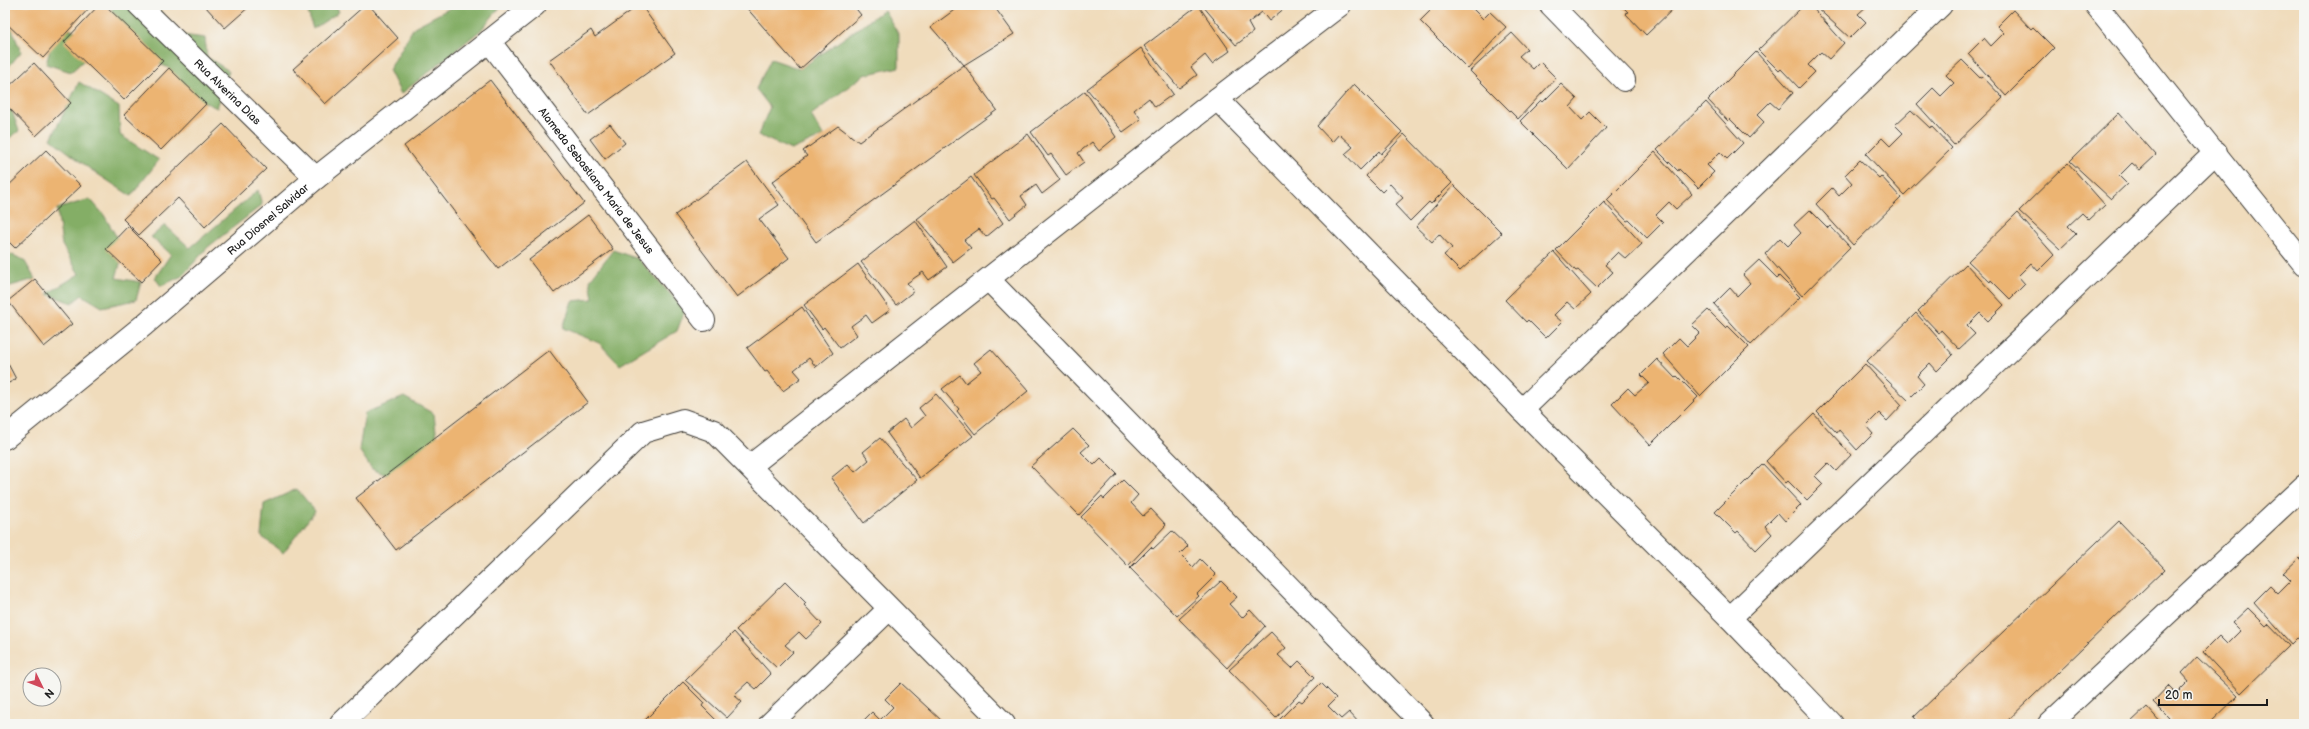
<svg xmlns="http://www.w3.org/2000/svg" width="2309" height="729" font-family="'Balsamiq Sans',sans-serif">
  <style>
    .forest { fill: #84ae66; stroke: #506541 }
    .building { fill: #ecb472 }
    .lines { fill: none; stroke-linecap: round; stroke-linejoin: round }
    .minor-casing { stroke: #3c3934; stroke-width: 24 }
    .minor { stroke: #fff; stroke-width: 22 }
    .labels { text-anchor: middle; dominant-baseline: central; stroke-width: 3; stroke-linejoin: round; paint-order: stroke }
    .street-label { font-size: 11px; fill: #1c1c1c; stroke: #f6f6f2 }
  </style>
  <rect width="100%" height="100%" fill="#f6f6f2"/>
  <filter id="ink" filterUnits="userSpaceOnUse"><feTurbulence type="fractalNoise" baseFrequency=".025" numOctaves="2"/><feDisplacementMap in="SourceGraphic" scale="8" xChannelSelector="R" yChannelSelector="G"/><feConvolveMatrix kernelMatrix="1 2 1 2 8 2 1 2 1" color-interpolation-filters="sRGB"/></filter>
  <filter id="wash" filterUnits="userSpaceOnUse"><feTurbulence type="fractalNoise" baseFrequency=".012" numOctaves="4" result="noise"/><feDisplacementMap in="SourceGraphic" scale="16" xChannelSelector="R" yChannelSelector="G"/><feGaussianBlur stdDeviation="0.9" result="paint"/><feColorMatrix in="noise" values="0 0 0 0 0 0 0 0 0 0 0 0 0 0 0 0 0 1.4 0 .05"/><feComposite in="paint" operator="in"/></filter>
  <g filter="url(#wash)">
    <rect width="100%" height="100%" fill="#f0dcbc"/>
    <g class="forest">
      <polygon points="5,5 11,5 12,29 21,52 5,71"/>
      <polygon points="115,5 154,5 182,35 205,38 207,57 229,71 217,108 182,92 169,68 132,52 107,17"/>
      <polygon points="306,5 336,5 339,12 313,29"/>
      <polygon points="456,5 502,5 481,30 401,94 389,70 414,27"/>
      <polygon points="884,10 899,35 899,67 864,75 811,115 823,136 791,150 758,135 770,107 756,89 771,59 800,69"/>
      <polygon points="56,27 82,32 93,52 71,72 46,64"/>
      <polygon points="79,82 119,107 120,135 159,160 131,196 90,169 51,139"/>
      <polygon points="5,108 12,111 19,131 5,141"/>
      <polygon points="258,190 262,205 208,247 182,276 161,286 155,278 171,254 151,237 165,225 190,248"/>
      <polygon points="90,199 104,215 124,250 116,278 141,282 136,300 102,307 82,295 72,303 47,294 79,274 62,245 57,209"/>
      <polygon points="613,250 638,259 685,310 677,331 620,365 599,343 563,328 572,301 593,299 590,280"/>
      <polygon points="5,252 24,260 35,279 7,287 5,291"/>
      <polygon points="404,397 434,414 438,449 406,483 372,469 359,450 365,413"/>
      <polygon points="297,489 315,511 283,553 261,536 264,504"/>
    </g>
    <g id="blocks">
      <g class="building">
        <polygon points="7,5 92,5 43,58 5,22 5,7"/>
        <polygon points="99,5 105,5 163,61 124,100 64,42"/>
        <polygon points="204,5 251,5 225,28"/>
        <polygon points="365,5 369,5 398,38 325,104 293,69"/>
        <polygon points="639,5 641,5 675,53 588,115 549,60 591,30 595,37"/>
        <polygon points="744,5 853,5 861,15 800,69"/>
        <polygon points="961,5 993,5 1014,34 964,65 997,110 816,242 772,182 807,156 803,151 838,126 859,142 964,65 931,27"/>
        <polygon points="1198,5 1230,51 1212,64 1205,55 1191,67 1197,75 1179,88 1144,46"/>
        <polygon points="1202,5 1284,5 1286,7 1269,21 1262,12 1248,23 1253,32 1236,45"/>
        <polygon points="1436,5 1471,5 1470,6 1483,19 1490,12 1506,27 1468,69 1420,21"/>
        <polygon points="1621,5 1677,5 1646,35 1625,13 1628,12"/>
        <polygon points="1804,5 1810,5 1844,43 1829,59 1821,52 1808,65 1815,72 1799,88 1781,69 1779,71 1758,50"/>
        <polygon points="1814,5 1868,5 1858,14 1866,22 1850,38"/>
        <polygon points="2013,10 2031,29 2033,27 2054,48 2006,96 1968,54 1984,38 1991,46 2004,33 1997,26"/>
        <polygon points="1512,33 1527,49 1519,56 1533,69 1540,62 1556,78 1518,119 1470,71"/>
        <polygon points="1141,48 1173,94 1155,107 1149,98 1134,110 1141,119 1123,132 1087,89"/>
        <polygon points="1756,52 1793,93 1778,109 1770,102 1757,115 1764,122 1749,138 1730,119 1728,121 1708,100"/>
        <polygon points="1962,60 1980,78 1983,77 2003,98 1954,145 1917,104 1933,88 1941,96 1954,83 1946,75"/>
        <polygon points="34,63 71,103 36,136 5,104 5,90"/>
        <polygon points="169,68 206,104 161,150 124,115"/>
        <polygon points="490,80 584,203 498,269 404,146"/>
        <polygon points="1354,84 1402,132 1381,154 1379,151 1360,170 1345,154 1353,147 1339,134 1332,142 1317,126"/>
        <polygon points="1561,84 1577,99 1570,107 1582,120 1590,112 1606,128 1568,169 1520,121 1541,100 1543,102"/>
        <polygon points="1085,91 1116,137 1099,151 1092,142 1078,153 1084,162 1066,175 1051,154 1048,156 1031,132"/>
        <polygon points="1706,102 1743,143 1727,159 1720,152 1707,165 1714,172 1698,188 1679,169 1678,171 1657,150"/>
        <polygon points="1911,110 1930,128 1931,126 1952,148 1904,195 1866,154 1882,138 1890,146 1903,133 1895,125"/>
        <polygon points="2119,113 2156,155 2140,170 2132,163 2119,176 2127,184 2111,199 2070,161"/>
        <polygon points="223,124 266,169 205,227 178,198 139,235 123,219"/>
        <polygon points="610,124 625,143 605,159 590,139"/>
        <polygon points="1028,134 1060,180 1042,194 1036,185 1021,196 1027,205 1010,219 994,198 992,199 974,175"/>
        <polygon points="1404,134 1452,183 1431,204 1429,202 1410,221 1395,205 1403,198 1390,184 1382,192 1366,176"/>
        <polygon points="46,150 81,186 15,248 5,238 5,189"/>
        <polygon points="1655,152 1692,194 1676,209 1669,202 1656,215 1663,222 1647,238 1629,220 1627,221 1607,200"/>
        <polygon points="1860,160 1879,178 1881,176 1901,198 1853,245 1816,204 1832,188 1839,196 1852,183 1845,175"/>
        <polygon points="747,162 779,205 759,219 789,258 737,297 675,215"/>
        <polygon points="2068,163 2105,205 2089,220 2082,213 2068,226 2076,234 2060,249 2019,211"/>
        <polygon points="971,177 1003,223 986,237 979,229 964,240 971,248 953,262 917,219"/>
        <polygon points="1454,185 1502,233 1460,271 1444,255 1452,248 1439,234 1432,242 1416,227"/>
        <polygon points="1604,202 1642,244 1626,259 1618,252 1605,265 1613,272 1597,288 1578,270 1576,271 1556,250"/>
        <polygon points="1810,210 1828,228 1830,226 1850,247 1802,296 1765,254 1780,238 1788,246 1801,233 1794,225"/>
        <polygon points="2017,213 2054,255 2038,271 2031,263 2018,276 2025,284 2010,299 1991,280 1990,282 1968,261"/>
        <polygon points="588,215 613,249 554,293 529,260"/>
        <polygon points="915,220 947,267 929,280 923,272 907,283 914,291 896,305 861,262"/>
        <polygon points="128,226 162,260 141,282 106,249"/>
        <polygon points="1554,252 1591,294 1575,309 1567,302 1554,315 1562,322 1546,338 1528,320 1526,322 1505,300"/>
        <polygon points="1759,260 1777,278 1779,276 1800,297 1751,345 1714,304 1730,288 1737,296 1750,283 1743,275"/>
        <polygon points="858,264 890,310 872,323 866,315 851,326 857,335 840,348 824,327 822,329 804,305"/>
        <polygon points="1966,264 2004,305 1988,321 1980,313 1967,326 1975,334 1959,349 1941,330 1939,333 1918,311"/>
        <polygon points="35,279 72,324 44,347 8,301"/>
        <polygon points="802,307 833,353 816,367 809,358 794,370 801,378 783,391 767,371 765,372 747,348"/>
        <polygon points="1708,310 1726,328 1728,326 1749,347 1700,396 1663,354 1679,338 1687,346 1700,333 1692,325"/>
        <polygon points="1916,313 1953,355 1937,371 1930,363 1917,376 1924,384 1908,400 1867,361"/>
        <polygon points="991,349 1028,391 975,434 957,411 959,409 942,389 960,375 966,383 981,371 974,363"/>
        <polygon points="549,350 588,402 396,550 356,498"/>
        <polygon points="5,358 16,379 5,385"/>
        <polygon points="1657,359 1675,378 1677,376 1698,397 1650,445 1612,404 1628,388 1635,395 1649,383 1641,375"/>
        <polygon points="1865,364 1902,405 1887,421 1879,413 1866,426 1873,434 1857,450 1839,430 1837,433 1817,412"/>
        <polygon points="936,394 973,436 920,478 887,433 904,419 911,428 925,416 919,408"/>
        <polygon points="1814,414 1851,455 1836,471 1828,463 1815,476 1823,484 1807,500 1788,481 1786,483 1766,461"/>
        <polygon points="1073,429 1089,445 1081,452 1094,465 1101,458 1117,474 1079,515 1031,466"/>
        <polygon points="880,438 917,480 864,523 831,478 848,464 855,472 869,460 863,452"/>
        <polygon points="1763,464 1801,505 1785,521 1778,513 1765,526 1772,534 1756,550 1738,531 1736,533 1715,512"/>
        <polygon points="1123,480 1138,495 1131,503 1143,516 1151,509 1166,525 1128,566 1081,517 1102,496 1104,499"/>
        <polygon points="2119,521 2165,569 2004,724 1920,724 1914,717"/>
        <polygon points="1172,531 1188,546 1180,554 1193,567 1200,559 1216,575 1197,594 1199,596 1177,616 1130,568 1151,547 1153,549"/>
        <polygon points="2299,558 2304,563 2304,631 2291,644 2254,602 2270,586 2278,594 2291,581 2283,573"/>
        <polygon points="1221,581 1237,597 1229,604 1242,618 1250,610 1265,626 1227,668 1179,619"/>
        <polygon points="785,582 806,603 804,605 822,624 806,639 799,632 785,645 793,652 777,668 736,630"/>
        <polygon points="2248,608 2266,626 2268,624 2289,646 2241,693 2203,652 2219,636 2227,644 2240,631 2232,623"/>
        <polygon points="734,632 771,674 756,689 748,682 734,695 742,702 727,718 685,680"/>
        <polygon points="1271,632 1286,648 1278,655 1292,668 1299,661 1315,677 1276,718 1229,670"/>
        <polygon points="2197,657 2238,696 2209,724 2171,724 2169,722 2171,720 2153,702 2168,686 2176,694 2189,681 2182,673"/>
        <polygon points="683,682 704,703 702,706 720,724 641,724"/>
        <polygon points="901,683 942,721 939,724 860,724 872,712 880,720 893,707 885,699"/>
        <polygon points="1321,683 1336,698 1328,706 1341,719 1349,712 1360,724 1282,724 1279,720 1299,700 1302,702"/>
        <polygon points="2147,707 2162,724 2130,723"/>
      </g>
    </g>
  </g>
  <g filter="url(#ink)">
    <use href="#blocks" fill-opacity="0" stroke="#3c3934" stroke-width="1"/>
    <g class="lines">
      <defs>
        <g id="minor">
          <path id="s1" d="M139 5 316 178"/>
          <polyline points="1551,5 1624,80"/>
          <polyline points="2096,5 2304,264"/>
          <path id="s2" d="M489 41 704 320"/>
          <polyline points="1217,99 1522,410 1730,618 1832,724"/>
          <polyline points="989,280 1423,724"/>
          <polyline points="1522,410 1941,5"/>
          <path id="s3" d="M5 438 144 325 316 178 535 5"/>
          <polyline points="750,466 1217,99 1340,5"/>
          <polyline points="1730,618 2216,152"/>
          <polyline points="341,724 643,432 683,420 714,431 1004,724"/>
          <polyline points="770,724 889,609"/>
          <polyline points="2049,724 2304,486"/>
        </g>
      </defs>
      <use href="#minor" class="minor-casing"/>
      <use href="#minor" class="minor"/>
    </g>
  </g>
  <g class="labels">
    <g class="street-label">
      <text stroke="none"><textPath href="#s1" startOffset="124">Rua Alverina Dias</textPath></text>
      <text stroke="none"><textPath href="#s2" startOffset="176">Alameda Sebastiana Maria de Jesus</textPath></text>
      <text stroke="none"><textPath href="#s3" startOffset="342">Rua Diosnel Salvidar</textPath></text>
    </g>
  </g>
  <rect width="2309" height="729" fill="none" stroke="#f6f6f2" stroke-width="20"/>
  <g transform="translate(42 687) rotate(133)"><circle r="19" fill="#f6f6f2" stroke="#9f9f9c"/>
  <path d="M0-3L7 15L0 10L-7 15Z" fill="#d1495b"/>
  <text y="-6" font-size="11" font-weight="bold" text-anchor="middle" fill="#1c1c1c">N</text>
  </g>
  <path d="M2159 699v6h108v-6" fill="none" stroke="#1c1c1c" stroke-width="2"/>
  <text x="2165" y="699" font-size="12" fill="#1c1c1c" stroke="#f6f6f2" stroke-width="3" paint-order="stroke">20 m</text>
</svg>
